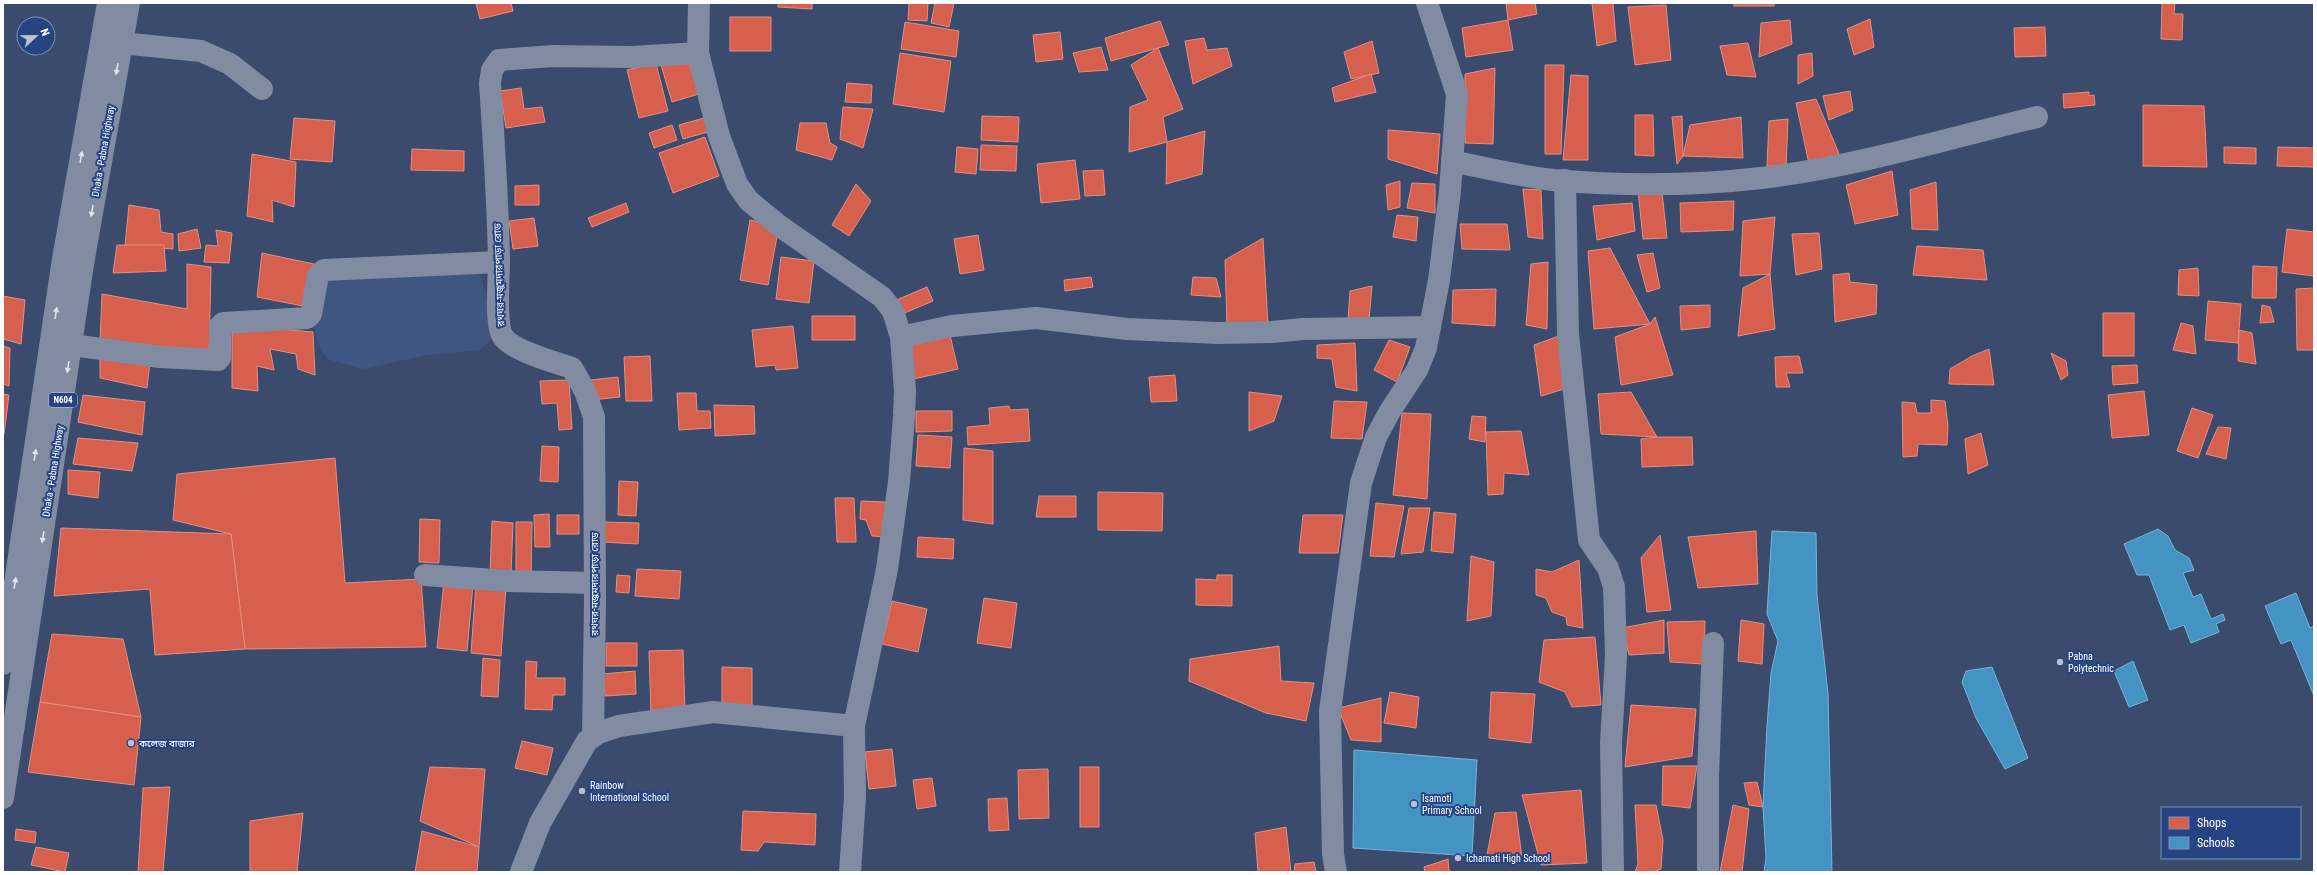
<svg xmlns="http://www.w3.org/2000/svg" width="2317" height="875" font-family="'Roboto Condensed','Noto Sans Bengali',sans-serif">
  <style>
    .water { fill: #405682 }
    .shops { fill: #d6604d; stroke: #e29082 }
    .schools { fill: #4393c3; stroke: #7bb3d5 }
    .lines { fill: none; stroke-linecap: round; stroke-linejoin: round }
    .minor { stroke: #818ca3; stroke-width: 22 }
    .highway { stroke: #818ca3; stroke-width: 22 }
    .oneway { fill: #e0e2e8 }
    .poi-dot { fill: #bac0cc; stroke: #264482; stroke-width: 1.5 }
    .labels { text-anchor: middle; dominant-baseline: central; stroke-width: 4; stroke-linejoin: round; paint-order: stroke }
    .shield { fill: #264482; stroke: #bec7da; stroke-width: 1 }
    .shield-label { font-size: 9px; font-weight: bold; fill: #fff }
    .street-label { font-size: 10px; fill: #fff; stroke: #264482 }
    .poi-label { font-size: 10px; fill: #fff; stroke: #264482; text-anchor: start }
  </style>
  <rect width="100%" height="100%" fill="#3b4b6d"/>
  <path class="water" d="M480 273 496 335 480 350 427 355 363 369 327 359C309 329 310 311 324 279Z"/>
  <g class="shops">
    <polygon points="476,3 511,3 513,11 480,19"/>
    <polygon points="778,3 812,3 812,9 778,7"/>
    <polygon points="909,3 928,3 927,21 908,20"/>
    <polygon points="935,3 954,3 949,27 931,23"/>
    <polygon points="1506,3 1535,3 1537,14 1508,20"/>
    <polygon points="1592,3 1613,3 1616,41 1597,46"/>
    <rect x="1734" y="3" width="40" height="3"/>
    <polygon points="2162,3 2175,3 2174,14 2183,14 2182,40 2161,39"/>
    <polygon points="1666,5 1671,60 1635,65 1628,7"/>
    <rect x="730" y="17" width="41" height="34"/>
    <polygon points="1870,19 1874,47 1854,55 1847,29"/>
    <polygon points="1508,20 1513,50 1466,57 1462,28"/>
    <polygon points="1790,20 1792,44 1759,57 1761,23"/>
    <polygon points="1160,21 1169,45 1111,61 1105,38"/>
    <polygon points="905,22 959,31 956,57 901,49"/>
    <polygon points="2045,27 2046,56 2015,57 2014,28"/>
    <polygon points="1060,32 1063,59 1036,62 1033,35"/>
    <polygon points="1204,38 1207,50 1227,48 1232,66 1193,84 1185,41"/>
    <polygon points="1372,41 1379,73 1351,79 1344,52"/>
    <polygon points="1748,43 1756,77 1727,75 1720,46"/>
    <polygon points="1101,47 1108,70 1079,72 1073,53"/>
    <polygon points="1158,48 1183,109 1163,117 1167,142 1129,152 1130,107 1148,100 1131,65"/>
    <polygon points="900,53 951,61 944,112 893,104"/>
    <polygon points="1812,53 1813,76 1798,84 1798,55"/>
    <polygon points="687,56 699,94 672,102 661,65"/>
    <polygon points="656,63 668,111 639,118 627,70"/>
    <polygon points="1545,65 1564,65 1561,154 1545,154"/>
    <polygon points="1495,68 1493,144 1465,143 1465,74"/>
    <polygon points="1371,74 1376,92 1335,102 1332,88"/>
    <polygon points="1571,75 1588,76 1588,160 1563,160"/>
    <polygon points="847,83 872,85 871,103 845,102"/>
    <polygon points="521,88 524,109 542,107 545,122 506,128 500,91"/>
    <polygon points="1850,91 1853,110 1829,120 1823,96"/>
    <polygon points="2089,92 2089,96 2094,95 2095,105 2064,108 2063,94"/>
    <polygon points="1816,99 1840,156 1809,164 1796,103"/>
    <polygon points="2143,105 2204,106 2207,167 2143,166"/>
    <polygon points="843,107 873,109 863,148 840,139"/>
    <polygon points="1635,115 1653,115 1654,156 1635,155"/>
    <polygon points="982,116 1019,117 1018,142 981,140"/>
    <polygon points="1682,116 1683,156 1677,164 1672,117"/>
    <polygon points="1741,117 1743,158 1683,156 1690,125"/>
    <polygon points="294,118 335,121 332,162 290,159"/>
    <polygon points="704,118 708,132 683,139 679,125"/>
    <polygon points="1788,119 1786,167 1767,166 1769,121"/>
    <polygon points="800,123 826,123 830,143 837,147 832,160 796,150"/>
    <polygon points="672,125 677,140 654,148 649,133"/>
    <polygon points="1388,130 1440,134 1437,174 1388,159"/>
    <polygon points="1205,131 1202,174 1166,184 1167,142"/>
    <polygon points="705,137 719,176 673,193 659,153"/>
    <polygon points="981,145 1017,146 1016,171 980,170"/>
    <polygon points="957,147 978,149 976,174 955,172"/>
    <polygon points="2224,147 2256,148 2256,164 2224,163"/>
    <polygon points="2278,147 2314,148 2314,167 2277,166"/>
    <polygon points="412,149 464,151 464,171 411,170"/>
    <polygon points="252,154 296,162 294,207 272,200 273,222 247,216"/>
    <polygon points="1075,160 1080,199 1041,203 1037,164"/>
    <polygon points="1103,170 1105,195 1085,196 1083,171"/>
    <polygon points="1892,171 1898,215 1855,224 1846,185"/>
    <polygon points="1400,181 1400,207 1388,210 1386,185"/>
    <polygon points="1936,182 1938,230 1912,229 1910,190"/>
    <polygon points="1412,183 1435,184 1435,213 1407,208"/>
    <polygon points="856,184 871,201 849,236 832,225"/>
    <polygon points="539,185 539,205 515,205 515,186"/>
    <polygon points="1523,189 1541,190 1543,239 1528,237"/>
    <polygon points="1638,190 1662,192 1667,238 1643,239"/>
    <polygon points="1734,201 1733,230 1681,232 1680,203"/>
    <polygon points="626,203 629,212 592,227 588,218"/>
    <polygon points="1632,203 1635,231 1597,240 1593,206"/>
    <polygon points="129,205 159,210 161,232 173,234 173,249 125,245"/>
    <polygon points="1397,215 1418,217 1416,241 1393,237"/>
    <polygon points="1775,217 1770,274 1740,276 1743,221"/>
    <polygon points="534,218 538,246 513,249 509,221"/>
    <polygon points="750,220 779,226 768,285 740,280"/>
    <polygon points="1460,224 1507,224 1510,250 1462,249"/>
    <polygon points="197,229 201,248 179,251 178,234"/>
    <polygon points="2287,229 2314,232 2314,276 2282,272"/>
    <polygon points="216,230 232,233 229,263 204,262 206,245 218,246"/>
    <polygon points="1819,233 1822,269 1796,275 1792,234"/>
    <polygon points="978,235 984,270 960,274 954,239"/>
    <polygon points="1263,238 1268,325 1227,326 1225,260"/>
    <polygon points="117,245 164,245 166,271 113,273"/>
    <polygon points="1917,246 1983,250 1987,280 1913,275"/>
    <polygon points="1610,248 1650,324 1594,329 1588,251"/>
    <polygon points="262,253 314,264 308,307 257,297"/>
    <polygon points="1653,253 1660,288 1647,292 1637,255"/>
    <polygon points="781,257 814,261 809,303 776,299"/>
    <polygon points="1548,262 1547,329 1526,325 1531,264"/>
    <polygon points="187,264 211,267 209,357 100,343 102,294 187,309"/>
    <polygon points="2253,266 2277,267 2276,298 2252,298"/>
    <polygon points="2198,268 2199,296 2178,295 2179,270"/>
    <polygon points="1849,273 1850,282 1877,285 1876,314 1835,322 1833,275"/>
    <polygon points="1770,274 1775,329 1738,336 1743,288"/>
    <polygon points="1091,277 1093,287 1065,291 1064,280"/>
    <polygon points="1193,277 1216,278 1221,297 1191,295"/>
    <polygon points="1372,286 1369,320 1348,320 1350,291"/>
    <polygon points="927,287 933,301 900,315 894,301"/>
    <polygon points="2314,288 2314,350 2297,350 2296,289"/>
    <polygon points="1496,289 1495,326 1452,323 1453,290"/>
    <polygon points="3,296 25,300 21,344 3,339"/>
    <polygon points="2208,301 2241,304 2238,343 2205,340"/>
    <polygon points="1710,305 1710,327 1681,330 1680,306"/>
    <polygon points="2262,305 2270,307 2274,322 2260,323"/>
    <rect x="2103" y="313" width="31" height="43"/>
    <rect x="812" y="316" width="43" height="24"/>
    <polygon points="1655,317 1673,375 1621,385 1615,337 1650,324"/>
    <polygon points="2181,323 2193,326 2196,354 2173,350"/>
    <polygon points="232,325 313,332 315,375 298,369 296,354 270,349 274,370 257,366 258,391 232,388"/>
    <polygon points="793,326 798,368 776,370 775,365 756,367 752,330"/>
    <polygon points="2239,330 2252,333 2256,364 2238,361"/>
    <polygon points="949,331 958,369 914,379 906,340"/>
    <polygon points="1559,336 1571,387 1541,396 1534,345"/>
    <polygon points="1389,340 1410,347 1397,382 1374,370"/>
    <polygon points="1355,343 1357,391 1336,387 1332,359 1317,358 1317,345"/>
    <polygon points="3,346 10,348 9,386 3,384"/>
    <polygon points="1989,349 1994,385 1949,384 1950,369 1972,356"/>
    <polygon points="100,351 150,362 147,388 100,378"/>
    <polygon points="2051,353 2066,361 2068,375 2061,380"/>
    <polygon points="650,356 652,401 626,401 624,357"/>
    <polygon points="1799,356 1803,373 1786,373 1790,387 1776,387 1775,357"/>
    <polygon points="2137,365 2138,383 2113,385 2112,366"/>
    <polygon points="1175,375 1177,401 1151,402 1149,377"/>
    <polygon points="618,377 620,397 592,400 590,380"/>
    <polygon points="569,380 572,429 559,430 557,403 542,404 540,381"/>
    <polygon points="2144,391 2149,435 2112,438 2108,395"/>
    <polygon points="1249,392 1282,396 1274,421 1249,431"/>
    <polygon points="1631,392 1657,437 1601,434 1598,394"/>
    <polygon points="677,393 696,393 697,411 710,411 711,428 679,430"/>
    <polygon points="3,394 9,395 4,434 3,434"/>
    <polygon points="83,395 145,402 142,435 78,422"/>
    <polygon points="1931,400 1945,401 1948,426 1947,445 1918,444 1917,456 1903,457 1902,402 1915,403 1917,413 1931,413"/>
    <polygon points="1334,401 1367,402 1362,439 1331,438"/>
    <polygon points="714,405 754,406 755,434 715,436"/>
    <polygon points="1009,406 1010,410 1028,409 1030,441 968,445 967,427 990,425 989,408"/>
    <polygon points="2192,408 2213,415 2198,458 2177,451"/>
    <polygon points="916,411 952,411 952,431 916,432"/>
    <polygon points="1402,413 1431,414 1427,499 1393,495"/>
    <polygon points="1472,416 1486,417 1485,442 1469,439"/>
    <polygon points="2218,427 2231,428 2226,459 2206,454"/>
    <polygon points="1521,431 1529,475 1504,473 1503,494 1488,495 1486,432"/>
    <polygon points="1981,433 1988,465 1968,474 1965,439"/>
    <polygon points="918,435 952,437 950,468 916,466"/>
    <polygon points="1657,437 1692,437 1693,465 1642,467 1641,439"/>
    <polygon points="78,438 138,443 132,471 73,464"/>
    <polygon points="542,446 559,447 558,482 540,481"/>
    <polygon points="964,448 993,451 993,524 963,520"/>
    <polygon points="335,458 345,583 421,579 426,647 245,649 231,534 173,520 177,474"/>
    <polygon points="68,470 100,472 98,498 68,494"/>
    <polygon points="619,481 638,482 636,516 618,515"/>
    <polygon points="1098,492 1163,493 1162,531 1098,530"/>
    <polygon points="1039,496 1076,496 1076,517 1036,517"/>
    <polygon points="835,498 854,498 856,542 837,542"/>
    <polygon points="861,501 886,502 884,537 872,536 866,520 860,519"/>
    <polygon points="1376,503 1404,506 1394,557 1370,556"/>
    <polygon points="1409,508 1430,508 1423,552 1401,554"/>
    <polygon points="1434,512 1456,514 1453,553 1431,551"/>
    <polygon points="549,514 550,547 535,547 534,515"/>
    <rect x="557" y="515" width="22" height="19"/>
    <polygon points="1303,515 1343,515 1338,553 1299,553"/>
    <polygon points="420,519 440,520 439,563 419,562"/>
    <polygon points="492,521 513,523 511,574 490,573"/>
    <polygon points="516,522 532,522 531,579 516,579"/>
    <polygon points="603,522 639,523 638,544 602,542"/>
    <polygon points="61,528 231,534 245,649 155,655 150,589 54,596"/>
    <polygon points="1756,531 1758,584 1698,588 1688,537"/>
    <polygon points="1660,535 1671,610 1647,612 1641,558"/>
    <polygon points="918,537 954,539 953,559 917,557"/>
    <polygon points="1471,556 1494,562 1491,616 1467,621"/>
    <polygon points="1579,560 1583,628 1567,625 1566,617 1552,612 1546,598 1536,595 1536,569 1552,572"/>
    <polygon points="637,569 681,571 679,599 635,596"/>
    <polygon points="617,575 630,576 629,593 616,592"/>
    <polygon points="1217,575 1232,575 1232,606 1196,605 1196,579 1217,580"/>
    <polygon points="444,582 473,585 467,651 437,648"/>
    <polygon points="476,584 506,586 501,656 471,653"/>
    <polygon points="984,598 1017,603 1011,648 977,643"/>
    <polygon points="892,601 927,609 918,652 882,644"/>
    <polygon points="1664,620 1664,653 1629,655 1622,628"/>
    <polygon points="1741,620 1764,624 1762,664 1738,661"/>
    <polygon points="1705,621 1704,664 1670,662 1667,622"/>
    <polygon points="52,634 123,639 141,717 40,702"/>
    <polygon points="1595,637 1601,705 1572,707 1565,692 1539,682 1544,640"/>
    <rect x="606" y="643" width="31" height="23"/>
    <polygon points="1279,646 1281,681 1314,683 1306,721 1266,713 1189,681 1190,659"/>
    <polygon points="683,650 685,713 651,714 649,651"/>
    <polygon points="483,658 500,660 498,697 481,696"/>
    <polygon points="526,661 537,662 536,678 565,678 565,695 553,695 552,710 525,709"/>
    <polygon points="722,667 752,668 752,708 722,708"/>
    <polygon points="635,671 636,694 605,696 603,674"/>
    <polygon points="1390,692 1419,697 1416,728 1384,723"/>
    <polygon points="1491,692 1535,694 1531,743 1489,738"/>
    <polygon points="1381,698 1381,742 1351,740 1338,708"/>
    <polygon points="40,702 141,717 134,785 28,772"/>
    <polygon points="1631,705 1696,709 1692,756 1625,767"/>
    <polygon points="522,741 553,748 547,775 515,768"/>
    <polygon points="892,749 896,786 869,789 865,752"/>
    <polygon points="1663,766 1697,766 1690,808 1662,805"/>
    <polygon points="430,767 485,769 479,847 420,821"/>
    <rect x="1080" y="767" width="19" height="60"/>
    <polygon points="1048,769 1049,818 1019,819 1018,770"/>
    <polygon points="932,778 936,806 917,809 913,780"/>
    <polygon points="1757,782 1763,807 1749,805 1744,783"/>
    <polygon points="170,787 163,872 138,872 143,788"/>
    <polygon points="1581,790 1587,863 1541,865 1522,795"/>
    <polygon points="1007,798 1009,830 989,831 988,799"/>
    <polygon points="1635,805 1656,805 1663,840 1661,869 1654,872 1635,872 1638,864"/>
    <polygon points="1733,805 1749,809 1742,872 1720,872"/>
    <polygon points="743,811 816,814 815,845 764,842 758,851 741,850"/>
    <polygon points="1516,812 1522,858 1486,860 1495,813"/>
    <polygon points="303,813 297,872 250,872 250,821"/>
    <polygon points="1286,827 1291,872 1258,872 1255,833"/>
    <polygon points="16,829 36,832 35,843 15,840"/>
    <polygon points="422,831 479,847 477,872 415,872"/>
    <polygon points="36,847 69,853 65,872 31,865"/>
    <polygon points="1448,859 1449,872 1425,872 1424,867"/>
    <polygon points="1314,862 1316,872 1294,872 1295,864"/>
  </g>
  <g class="schools">
    <polygon points="2158,529 2168,536 2175,550 2189,558 2194,570 2183,573 2193,597 2201,594 2211,619 2223,614 2225,620 2216,624 2219,632 2191,643 2184,625 2170,630 2149,575 2137,575 2124,544"/>
    <polygon points="1772,531 1816,533 1817,596 1828,693 1832,872 1764,872 1766,858 1763,807 1767,726 1771,673 1778,641 1767,614"/>
    <polygon points="2296,593 2310,628 2314,626 2314,696 2291,640 2281,644 2265,606"/>
    <polygon points="2133,661 2148,700 2129,707 2114,671"/>
    <polygon points="1992,667 2028,758 2005,769 1976,718 1962,682 1966,671"/>
    <polygon points="1354,750 1477,760 1472,856 1353,848"/>
  </g>
  <g class="lines">
    <g class="minor">
      <polyline points="699,3 698,53 719,136 737,184 749,201 781,227 882,297 893,311 901,337 905,391 904,416 899,482 887,569 854,726 855,797 850,872"/>
      <polyline points="121,43 201,51 230,64 262,89"/>
      <path d="M1452 161C1485 168 1519 176 1553 180 1622 186 1692 186 1761 178 1855 167 1946 139 2037 117"/>
      <polyline points="1565,180 1568,334 1589,540 1608,568 1614,587 1616,656 1611,743 1613,872"/>
      <polyline points="901,337 952,326 1036,318 1127,329 1218,333 1272,332 1303,329 1430,327"/>
      <polyline points="72,345 160,357 218,360 220,358 220,326 223,323 307,318 311,314 318,275 324,270 499,262"/>
      <polyline points="425,575 508,581 595,583"/>
      <path d="M593 736 595 601 594 417 585 391 572 368C557 363 509 350 502 335 495 320 499 280 499 262 498 202 494 143 490 83L492 70 499 60 553 56 632 57 698 53"/>
      <polyline points="521,872 540,823 587,741 598,733 619,726 713,712 854,726"/>
      <polyline points="1336,872 1333,854 1330,711 1361,483 1376,437 1390,411 1417,370 1426,348 1439,280 1450,191 1457,94 1427,3"/>
      <polyline points="1708,872 1708,776 1713,643"/>
    </g>
    <g class="highway">
      <polyline points="3,664 63,259 108,3"/>
      <polyline points="3,798 83,264 129,3"/>
    </g>
  </g>
  <defs><path id="oneway-solid" d="M-6-.8H1V-3.2L6.5 0L1 3.2V.8H-6Z"/></defs>
  <g class="oneway">
    <use href="#oneway-solid" transform="translate(117 69) rotate(100)"/>
    <use href="#oneway-solid" transform="translate(81 157) rotate(-80)"/>
    <use href="#oneway-solid" transform="translate(92 211) rotate(100)"/>
    <use href="#oneway-solid" transform="translate(56 313) rotate(-82)"/>
    <use href="#oneway-solid" transform="translate(68 367) rotate(99)"/>
    <use href="#oneway-solid" transform="translate(35 455) rotate(-81)"/>
    <use href="#oneway-solid" transform="translate(43 537) rotate(99)"/>
    <use href="#oneway-solid" transform="translate(15 583) rotate(-81)"/>
  </g>
  <g class="poi-dot">
    <circle cx="2060" cy="662" r="4"/>
    <circle cx="131" cy="743" r="4"/>
    <circle cx="582" cy="791" r="4"/>
    <circle cx="1414" cy="804" r="4"/>
    <circle cx="1458" cy="858" r="4"/>
  </g>
  <g class="labels">
    <rect class="shield" x="49" y="393" width="28" height="14" rx="3"/>
    <g class="shield-label">
      <text x="63" y="400">N604</text>
    </g>
    <g class="street-label">
      <text transform="translate(103 151) rotate(-80)">Dhaka - Pabna Highway</text>
      <text transform="translate(499 275) rotate(-92)">রথঘর-মজুমদারপাড়া রোড</text>
      <text transform="translate(53 471) rotate(-81)">Dhaka - Pabna Highway</text>
      <text transform="translate(594 584) rotate(-90)">রথঘর-মজুমদারপাড়া রোড</text>
    </g>
    <g class="poi-label">
      <text x="2068" y="656">Pabna<tspan x="2068" dy="12">Polytechnic</tspan></text>
      <text x="139" y="743">কলেজ বাজার</text>
      <text x="590" y="785">Rainbow<tspan x="590" dy="12">International School</tspan></text>
      <text x="1422" y="798">Isamoti<tspan x="1422" dy="12">Primary School</tspan></text>
      <text x="1466" y="858">Ichamati High School</text>
    </g>
  </g>
  <rect width="2317" height="875" fill="none" stroke="#ffffff" stroke-width="8"/>
  <rect x="2161" y="807" width="140" height="52" fill="#264482" stroke="#7d8fb4"/>
  <rect x="2169" y="817" width="20" height="12" fill="#d6604d" stroke="#7d8fb4"/>
  <text x="2197" y="827" font-size="12" fill="#ffffff">Shops</text>
  <rect x="2169" y="837" width="20" height="12" fill="#4393c3" stroke="#7d8fb4"/>
  <text x="2197" y="847" font-size="12" fill="#ffffff">Schools</text>
  <g transform="translate(36 36) rotate(68)"><circle r="19" fill="#264482" stroke="#7d8fb4"/>
  <path d="M0-3L7 15L0 10L-7 15Z" fill="#bac0cc"/>
  <text y="-6" font-size="11" font-weight="bold" text-anchor="middle" fill="#ffffff">N</text>
  </g>
</svg>
